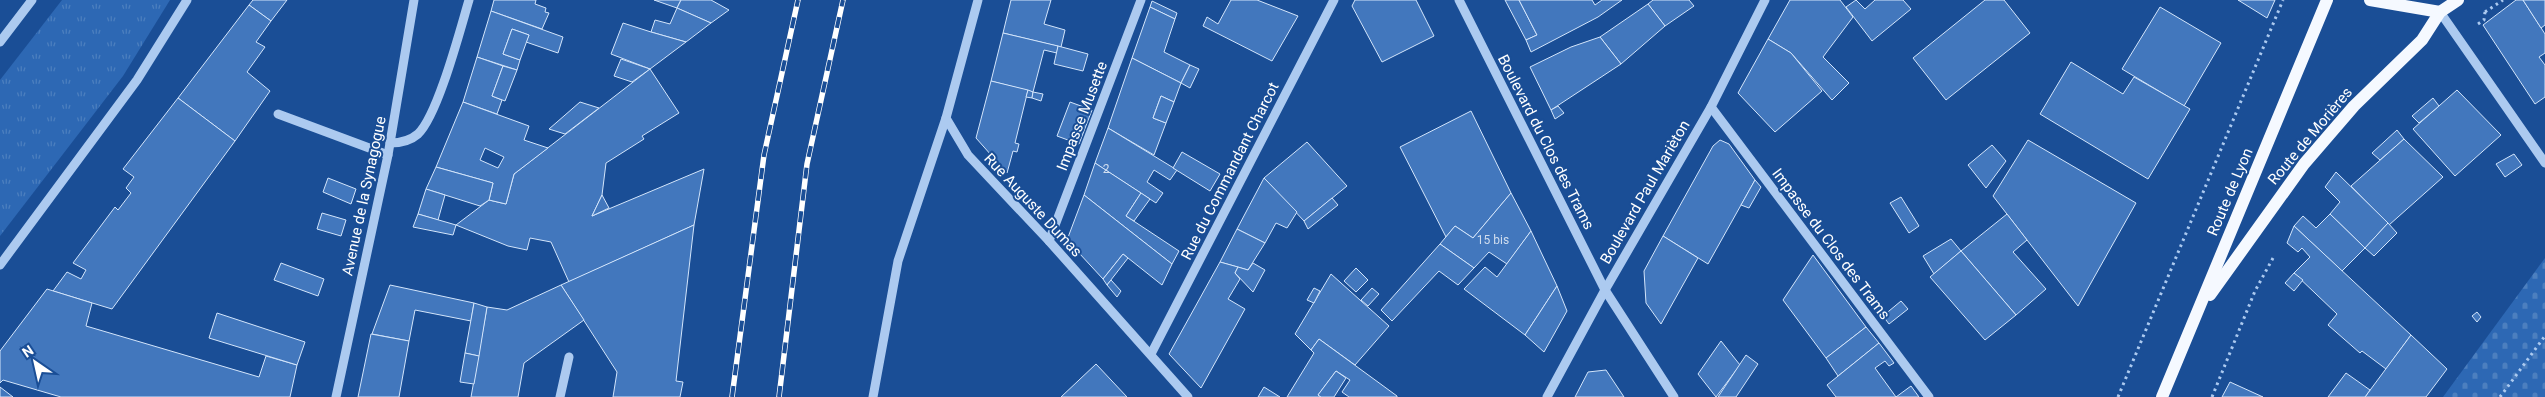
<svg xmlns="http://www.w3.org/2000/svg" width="2545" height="397" font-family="Roboto,sans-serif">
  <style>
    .grass { fill: url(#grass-tufts) }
    .cemetery { fill: url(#cemetery-stones) }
    .building { fill: #4277bd; stroke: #d3e5fb; fill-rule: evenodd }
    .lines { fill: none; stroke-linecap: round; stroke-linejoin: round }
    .path { stroke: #accaf0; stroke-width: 3; stroke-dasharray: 2.5 4; stroke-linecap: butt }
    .minor { stroke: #accaf0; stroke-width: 9 }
    .major { stroke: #f5f9ff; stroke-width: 12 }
    .rail-casing { stroke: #fff; stroke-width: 5.5 }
    .rail { stroke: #1a4e96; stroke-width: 4; stroke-dasharray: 11; stroke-linecap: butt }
    .labels { text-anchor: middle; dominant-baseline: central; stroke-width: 4; stroke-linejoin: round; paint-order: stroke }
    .number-label { font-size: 12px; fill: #d0ddee }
    .street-label { font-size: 15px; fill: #fff; stroke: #1a4e96 }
  </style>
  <defs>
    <pattern id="grass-tufts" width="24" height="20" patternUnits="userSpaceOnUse" patternTransform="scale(1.25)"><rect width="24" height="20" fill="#2d68b4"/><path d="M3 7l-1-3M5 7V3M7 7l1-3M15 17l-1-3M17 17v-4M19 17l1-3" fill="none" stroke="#4c7fbf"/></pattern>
    <pattern id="cemetery-stones" width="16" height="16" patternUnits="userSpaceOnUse" patternTransform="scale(1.25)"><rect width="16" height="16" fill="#2d68b4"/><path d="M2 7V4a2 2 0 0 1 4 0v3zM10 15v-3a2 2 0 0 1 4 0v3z" fill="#4c7fbf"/></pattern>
  </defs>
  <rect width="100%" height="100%" fill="#1a4e96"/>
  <polygon class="grass" points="62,0 170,0 123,76 0,236 0,80"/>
  <polygon class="cemetery" points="2545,258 2545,397 2443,397"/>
  <g class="building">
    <polygon points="253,0 287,0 271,21 249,5"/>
    <polygon points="494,0 536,0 535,4 546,8 545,12 549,13 542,29 491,11"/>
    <polygon points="654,0 681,0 677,8"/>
    <polygon points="681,0 711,0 729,10 711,23 677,8"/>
    <polygon points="1011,0 1051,0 1044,24 1065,30 1061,47 1003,33"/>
    <polygon points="1231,0 1257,0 1298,16 1272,61 1203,26 1207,17 1218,24"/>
    <polygon points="1355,0 1416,0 1434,36 1382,62 1352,6"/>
    <polygon points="1505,0 1519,0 1537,35 1526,40"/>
    <polygon points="1519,0 1592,0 1595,5 1602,0 1622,0 1598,17 1531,52 1526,40 1537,35"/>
    <polygon points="1653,0 1689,0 1694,6 1665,26 1648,4"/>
    <polygon points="1790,0 1840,0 1853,17 1823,57 1849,83 1832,100 1791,53 1768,39"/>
    <polygon points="1856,0 1865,9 1875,0 1903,0 1911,9 1872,41 1846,7"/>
    <polygon points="1985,0 2004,0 2030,33 1946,100 1913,58"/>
    <polygon points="2238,0 2275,0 2267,18"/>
    <polygon points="2516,0 2523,0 2545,34 2545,53 2539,57 2545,65 2545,97 2535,104 2483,25"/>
    <polygon points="2523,0 2545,0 2545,25 2541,28"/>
    <polygon points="1152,1 1177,13 1175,19 1150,7"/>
    <polygon points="1648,4 1665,26 1621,64 1600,37"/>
    <polygon points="249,5 271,21 256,42 265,47 247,72 270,91 235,141 178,98"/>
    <polygon points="1150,7 1175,19 1164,52 1190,65 1181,83 1132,58"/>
    <polygon points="2160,7 2221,43 2184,106 2122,69"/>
    <polygon points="677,8 711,23 686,42 651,32 655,20 670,24"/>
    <polygon points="491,11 563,37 558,53 526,42 529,35 512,29 503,54 520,60 517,70 477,57"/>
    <polygon points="623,23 651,32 686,42 650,69 611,54"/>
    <polygon points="512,29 529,35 520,60 503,54"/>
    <polygon points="1003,33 1058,46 1057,53 1044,50 1033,92 991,81"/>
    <polygon points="1600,37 1621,64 1551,110 1530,67 1571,47"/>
    <polygon points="1768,39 1791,53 1822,91 1775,132 1738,93"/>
    <polygon points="1058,46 1088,54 1083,71 1054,64"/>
    <polygon points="477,57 503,66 492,96 502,100 497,114 463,102"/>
    <polygon points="1132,58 1181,83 1174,102 1161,96 1153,118 1166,123 1154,155 1108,128"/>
    <polygon points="621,59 650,69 632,82 614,76"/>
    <polygon points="2071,62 2123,94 2134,77 2190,109 2148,179 2040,114"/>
    <polygon points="1190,65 1199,69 1190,88 1181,83"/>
    <polygon points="503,66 517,70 505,101 492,96"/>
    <polygon points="650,69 679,113 642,136 644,139 606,163 602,195 592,216 704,169 694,225 569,282 551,242 530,238 527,250 508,246 456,225 489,200 506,204 514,174"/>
    <polygon points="991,81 1028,90 1015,143 1019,144 1017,152 1013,151 1007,173 976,138"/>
    <polygon points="1028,90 1033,92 1032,98 1026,97"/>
    <polygon points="2457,90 2501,135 2455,176 2413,129"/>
    <polygon points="1033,92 1043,94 1041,101 1032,98"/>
    <polygon points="1161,96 1174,102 1166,123 1153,118"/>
    <polygon points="178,98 235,141 112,309 53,291 67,272 81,279 86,270 73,263 115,207 118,210 131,193 126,188 134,177 123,169"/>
    <polygon points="2433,98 2439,106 2419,123 2412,116"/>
    <path d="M463 102 529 126 524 140 548 148 514 174 506 204 489 200 493 183 436 167ZM485 148 504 157 498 168 480 160Z"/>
    <polygon points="580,102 599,108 565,134 549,129"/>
    <polygon points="1070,102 1092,110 1079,144 1057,136"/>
    <polygon points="1558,106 1564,113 1555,119 1551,110"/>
    <polygon points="1471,111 1511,193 1473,238 1455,226 1446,237 1400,147"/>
    <polygon points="1108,128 1177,170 1170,180 1154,170 1147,182 1163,193 1156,203 1095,163"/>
    <polygon points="2397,130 2404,139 2380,160 2372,153"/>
    <polygon points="2404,139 2443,177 2389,225 2351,186"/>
    <polygon points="1720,140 1729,144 1755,180 1708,264 1663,236 1713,146"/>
    <polygon points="2028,140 2136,203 2078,306 1993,196"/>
    <polygon points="1307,142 1347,186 1304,221 1264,178"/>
    <polygon points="1992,145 2006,161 1986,188 1968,165"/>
    <polygon points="1182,152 1220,174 1210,191 1173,168"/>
    <polygon points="2514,154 2522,165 2505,177 2496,164"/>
    <polygon points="1095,163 1141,193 1126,216 1179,251 1172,264 1084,195"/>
    <polygon points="436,167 493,183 489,200 480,206 426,189"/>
    <polygon points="2336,172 2388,223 2365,248 2330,214 2340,202 2325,187"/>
    <polygon points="328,178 356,189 351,204 323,192"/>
    <polygon points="1264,178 1297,212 1287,228 1276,223 1265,243 1237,229"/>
    <polygon points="1755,180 1761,187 1749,208 1741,205"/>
    <polygon points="426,189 445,195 438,220 418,214"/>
    <polygon points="1141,193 1150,199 1134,221 1126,216"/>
    <polygon points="1511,193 1531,231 1507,264 1489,252 1474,268 1440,244 1455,226 1473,238"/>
    <polygon points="602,195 609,208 592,216"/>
    <polygon points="1084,195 1172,264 1162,285 1123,254 1103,279 1067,240"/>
    <polygon points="1901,197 1919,226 1909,233 1890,203"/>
    <polygon points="1332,198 1338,205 1308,229 1304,221"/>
    <polygon points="322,213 346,220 341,236 317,229"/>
    <polygon points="418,214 456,225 453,235 413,227"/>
    <polygon points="2007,214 2027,240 2013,252 2046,289 2016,315 1961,251"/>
    <polygon points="2330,214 2365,248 2342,271 2294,226 2303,216 2316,228"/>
    <polygon points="2388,223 2397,233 2374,256 2365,248"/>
    <polygon points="694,225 676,381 683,382 680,397 613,397 617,372 561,285"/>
    <polygon points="2294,226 2411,335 2386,369 2362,351 2360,353 2328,325 2337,314 2294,273 2310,257 2302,248 2298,252 2287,243"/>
    <polygon points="1237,229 1265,243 1248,270 1220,262"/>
    <polygon points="1531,231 1557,286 1525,335 1464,289 1485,267 1497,277"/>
    <polygon points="1663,236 1698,258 1661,324 1646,303 1644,271"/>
    <polygon points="1951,239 1961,251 1934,274 1923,256"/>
    <polygon points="1440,244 1474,268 1458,285 1439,271 1392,321 1381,310"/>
    <polygon points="1961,251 2016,315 1985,340 1930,277"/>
    <polygon points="1123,254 1128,258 1107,285 1103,279"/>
    <polygon points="1813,255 1866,327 1826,358 1783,300"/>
    <polygon points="1220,262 1238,267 1235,273 1240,279 1228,299 1245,309 1201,388 1169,354"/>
    <polygon points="281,263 324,279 318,296 274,280"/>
    <polygon points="1253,263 1265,270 1253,292 1235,273 1238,267 1248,270"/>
    <polygon points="1356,268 1368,280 1356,292 1344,281"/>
    <polygon points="2294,273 2303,280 2294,291 2285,283"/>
    <polygon points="1331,274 1389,326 1355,365 1319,339 1311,350 1295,334"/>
    <polygon points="1111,280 1121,291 1117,297 1107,285"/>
    <polygon points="390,285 474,303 471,321 415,310 409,341 372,334"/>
    <polygon points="561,285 584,320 524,363 518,397 471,397 487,307 507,310"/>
    <polygon points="1557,286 1567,311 1544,352 1525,335"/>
    <polygon points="1314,288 1320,291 1314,303 1307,300"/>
    <polygon points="1372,288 1379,294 1368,306 1361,300"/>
    <polygon points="47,289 92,303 86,326 259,377 266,356 297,365 290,397 61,397 3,380 0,383 0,351"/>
    <polygon points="1901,301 1908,309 1889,324 1883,316"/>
    <polygon points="474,303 487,307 479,356 465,353"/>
    <polygon points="2477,312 2481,317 2477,322 2472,316"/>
    <polygon points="217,313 305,342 297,365 209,338"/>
    <polygon points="1866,327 1879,343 1838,376 1826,358"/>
    <polygon points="371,334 409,341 399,397 358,397"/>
    <polygon points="2411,335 2447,369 2426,397 2365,397"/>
    <polygon points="1319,339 1397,396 1397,397 1349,397 1342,392 1350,380 1336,371 1318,395 1321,397 1287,397 1314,353 1311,350"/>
    <polygon points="1721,341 1740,365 1716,397 1698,374"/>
    <polygon points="1879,343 1894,363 1889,366 1885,361 1875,368 1896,397 1911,386 1919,397 1836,397 1827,385"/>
    <polygon points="465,353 479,356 474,384 460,382"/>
    <polygon points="1746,355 1758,364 1736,397 1718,397"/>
    <polygon points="1096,364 1127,397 1061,397"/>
    <polygon points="1606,370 1624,397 1575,397 1588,372"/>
    <polygon points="1336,371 1346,378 1334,397 1321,397 1318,395"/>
    <polygon points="2346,373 2370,390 2365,397 2328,397"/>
    <polygon points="2230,382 2263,397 2222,397"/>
    <polygon points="0,387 13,397 0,397"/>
    <polygon points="1264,387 1280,397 1258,397"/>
  </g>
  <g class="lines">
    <g class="path">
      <polyline points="2485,12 2503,0"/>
      <polyline points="2478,24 2484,20 2485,12"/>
      <polyline points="2118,397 2283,0"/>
      <polyline points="2212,397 2255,291 2273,258"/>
      <polyline points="2500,397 2545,336"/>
    </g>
    <g class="minor">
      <polyline points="978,0 946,118 968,155 1049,241 1188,397"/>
      <polyline points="1459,0 1605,290 1674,397"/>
      <polyline points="2440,12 2545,163"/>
      <polyline points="0,42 32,0"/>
      <polyline points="1711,107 1929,397"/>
      <polyline points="278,114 388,155"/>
      <path d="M390 143C401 143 410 141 418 134 438 115 460 30 469 0"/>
      <polyline points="1049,241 1141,0"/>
      <polyline points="0,265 137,80 187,0"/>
      <polyline points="1151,354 1334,0"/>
      <polyline points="336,397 388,155 414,0"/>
      <polyline points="560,397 569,357"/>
      <polyline points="873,397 898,261 946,118"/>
      <polyline points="1547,397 1605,290 1711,107 1765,0"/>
    </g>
    <g class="major">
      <polyline points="2370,0 2440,12"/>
      <polyline points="2210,295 2304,164 2354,106 2422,40 2440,12 2458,0"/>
      <polyline points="2162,397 2327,0"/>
    </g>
    <defs>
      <g id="rail">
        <polyline points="732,397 764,155 798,0"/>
        <polyline points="779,397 807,164 843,0"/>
      </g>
    </defs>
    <use href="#rail" class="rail-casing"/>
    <use href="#rail" class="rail"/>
  </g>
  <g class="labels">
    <g class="number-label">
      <text x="1106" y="169">2</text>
      <text x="1493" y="240">15 bis</text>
    </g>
    <g class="street-label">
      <text transform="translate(1082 116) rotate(-69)">Impasse Musette</text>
      <text transform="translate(2310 136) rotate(-50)">Route de Morières</text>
      <text transform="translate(1546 142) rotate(63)">Boulevard du Clos des Trams</text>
      <text transform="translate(1230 171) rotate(-63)">Rue du Commandant Charcot</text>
      <text transform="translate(1645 192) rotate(-60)">Boulevard Paul Marièton</text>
      <text transform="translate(2230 192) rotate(-67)">Route de Lyon</text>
      <text transform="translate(364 196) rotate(-78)">Avenue de la Synagogue</text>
      <text transform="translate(1033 205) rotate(47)">Rue Auguste Dumas</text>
      <text transform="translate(1831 244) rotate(53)">Impasse du Clos des Trams</text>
    </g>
  </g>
  <g transform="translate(35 362) rotate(326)" stroke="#1a4e96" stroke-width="4" paint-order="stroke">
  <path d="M0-4L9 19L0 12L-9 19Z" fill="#ffffff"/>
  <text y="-8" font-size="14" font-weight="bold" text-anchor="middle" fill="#ffffff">N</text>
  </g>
</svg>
